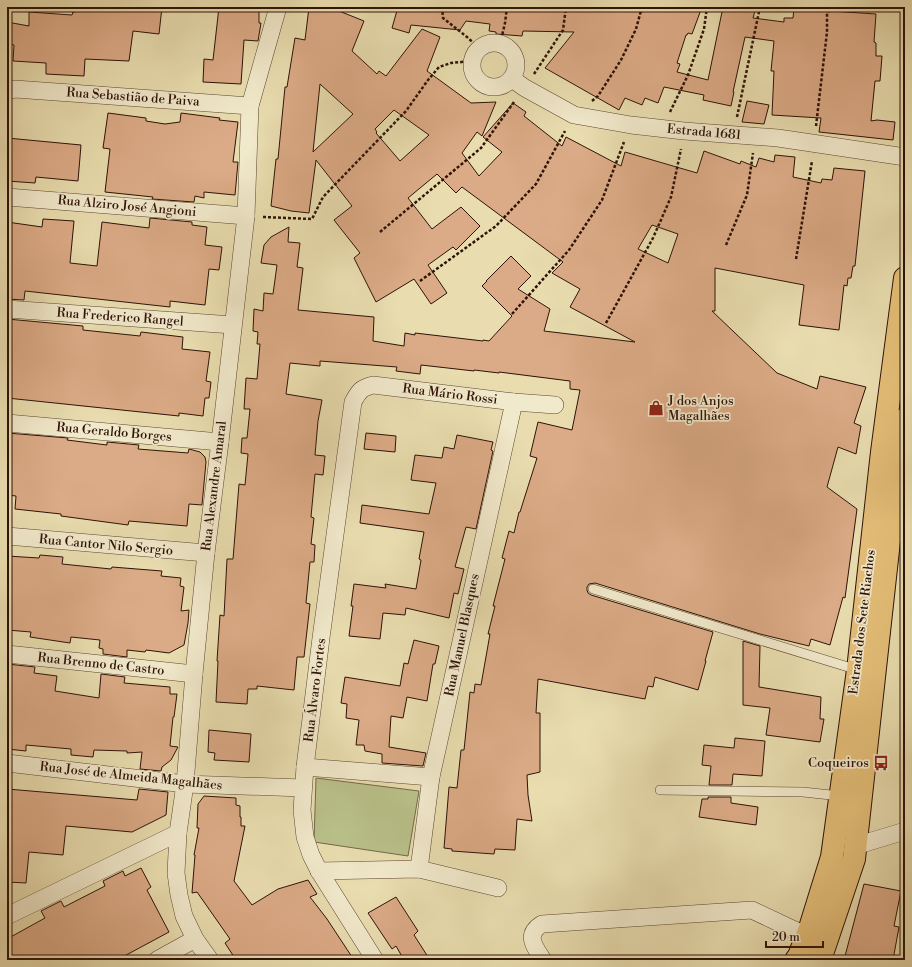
<svg xmlns="http://www.w3.org/2000/svg" width="912" height="967" font-family="'Libre Bodoni',serif">
  <style>
    .green { fill: #b9c089; stroke: #746948 }
    .building { fill: #dbaa86; stroke: #2e1208; fill-rule: evenodd }
    .lines { fill: none; stroke-linecap: round; stroke-linejoin: round }
    .service-casing { stroke: #5d4532; stroke-width: 10 }
    .minor-casing { stroke: #5d4532; stroke-width: 18 }
    .primary-casing { stroke: #2e1208; stroke-width: 24 }
    .path { stroke: #2e1208; stroke-width: 2.5; stroke-dasharray: 3 2; stroke-linecap: butt }
    .service { stroke: #f1e9cb; stroke-width: 9 }
    .minor { stroke: #f1e9cb; stroke-width: 17 }
    .primary { stroke: #e4be78; stroke-width: 22 }
    .labels { text-anchor: middle; dominant-baseline: central; stroke-width: 3.5; stroke-linejoin: round; paint-order: stroke }
    .street-label { font-size: 13px; fill: #2e1208; stroke: #f1e9cb }
    .poi-label { font-size: 13px; fill: #2e1208; stroke: #f1e9cb; text-anchor: start }
  </style>
  <rect width="100%" height="100%" fill="#e9ddaf"/>
  <filter id="stains"><feTurbulence type="fractalNoise" baseFrequency=".005" numOctaves="4"/><feColorMatrix values="0 0 0 0 .2 0 0 0 0 .09 0 0 0 0 .02 0 0 0 .5 -.17"/></filter>
  <radialGradient id="worn" r=".72"><stop offset=".6" stop-color="#630" stop-opacity="0"/><stop offset="1" stop-color="#630" stop-opacity=".3"/></radialGradient>
  <polygon class="green" points="316,778 419,791 408,856 314,842"/>
  <g class="building">
    <polygon points="74,7 162,7 159,34 133,31 129,61 85,59 84,76 46,74 46,63 13,61 14,45 7,44 7,22 29,26 29,12 72,15 73,12 74,13"/>
    <polygon points="219,7 259,7 259,23 261,23 258,41 244,40 241,84 203,82 204,59 213,60"/>
    <path d="M309 7H329L364 21 352 51 377 74 379 71 386 76 422 29 440 37 427 71 471 103 496 102 482 136 477 132 462 153 479 176 502 152 483 137 513 103 526 112 524 116 562 146 566 137 621 166 625 152 697 173 704 151 740 164 741 161 756 167 759 158 774 162 775 155 795 157 793 177 821 183 822 179 832 180 834 168 865 171 855 266H853L851 278H848L847 286 844 285 839 330 799 325 804 285 715 268V311H712L777 373 817 389 820 376 866 387 854 423 861 426 856 454 838 447 827 487 857 509 845 598 843 597 830 645 811 639 809 646 760 634 595 583 589 584 587 587V590L588 593 591 595 713 632 705 661H706L698 690 655 677 653 687 648 686 645 699 538 679 536 713H540V772L527 775 528 795 532 821 517 819 515 850 495 849 494 854 452 851V849L444 848 449 787 457 788 461 750H464L470 692 474 693 475 684 481 685 490 634H488L495 606H493L505 559 502 558 509 531 514 533 519 512H520L537 458 530 456 538 422 572 430 580 390 570 389V381L499 372V373L474 370V371L421 365 420 374 396 371 397 367 320 361V366L290 363 286 394 322 400 318 421 315 455 325 456 323 475 315 474 311 517 314 518 311 544 315 545 314 562H310L306 603 310 604 304 657H297L294 690 257 686V689H248L247 704 216 702 218 661H217L220 615 224 616 227 559H233L239 484 245 485 248 454 241 453 242 438H247L250 409H244L246 378 257 379 260 344H257L258 332 253 331 254 309 263 311 264 293 273 294 277 265 261 263 264 245 271 237 289 227 288 242 300 243 297 267 303 268 298 310 374 317 373 341 404 346 405 333 415 335V333L483 341V340L489 341 512 316 482 286 487 281H486L511 256 531 276 518 289 550 309 544 331 635 342 570 307 580 289 552 273 563 262 462 187 456 193 437 174 408 198 432 229 461 207 480 226 456 250 453 247 428 265 447 293 431 304 414 279 376 302 354 258 360 253 334 220 352 206 316 160 309 213 291 211 271 206 276 159H278L285 87H287L295 38 305 40ZM320 84 353 114 313 152ZM394 110 429 135 400 161 376 133 377 132 375 129ZM652 225 678 234 668 263 638 249Z"/>
    <polygon points="398,7 702,7 692,34 688,33 687,35 686,35 677,63 680,64 677,72 708,80 723,7 756,7 753,18 784,22 784,18 793,18 794,8 830,12 830,11 876,14 874,42 876,43 876,56 882,56 880,81 875,81 871,121 877,120 895,122 893,140 819,132 821,118 772,115 774,71 771,71 774,41 745,37 733,92 734,92 731,106 703,100 704,95 664,87 658,103 645,98 642,105 625,98 619,110 545,68 574,32 523,31 522,36 496,34 496,32 489,31 490,24 466,21 460,30 411,25 409,33 392,28"/>
    <polygon points="747,101 769,105 764,124 742,122"/>
    <polygon points="108,113 146,118 146,121 165,124 180,122 181,113 220,118 219,120 238,122 233,162 238,162 235,195 204,192 204,198 195,196 194,202 152,199 153,197 105,192 110,149 103,148"/>
    <polygon points="7,138 81,145 78,181 36,177 35,183 7,181"/>
    <polygon points="150,218 192,222 192,225 207,227 205,245 222,247 219,270 209,269 205,305 170,301 170,307 25,291 24,300 7,299 7,222 42,227 43,219 74,221 70,263 97,266 102,222 149,228"/>
    <polygon points="7,319 83,326 83,330 140,336 141,332 183,337 182,349 210,352 206,381 211,382 209,398 205,398 203,416 179,413 179,416 7,398"/>
    <polygon points="7,433 68,438 67,440 107,445 107,442 139,445 138,449 188,453 189,449 200,452 205,457 206,462 202,505 189,504 187,526 129,521 128,525 61,516 61,514 15,509 16,496 7,495"/>
    <polygon points="366,433 396,436 395,452 364,449"/>
    <polygon points="457,435 493,442 491,450 493,451 476,529 466,527 455,567 464,569 458,594 454,593 449,618 406,608 405,615 383,613 380,639 349,636 353,606 351,606 354,584 386,588 385,584 416,589 421,560 419,559 424,532 360,523 362,505 429,514 436,483 411,480 415,455 442,458 444,447 454,449"/>
    <polygon points="40,555 63,557 62,564 111,569 112,567 162,571 161,576 181,578 180,586 184,587 181,611 189,610 188,623 184,645 169,653 146,650 145,652 127,650 127,657 103,654 103,649 99,648 100,640 71,637 70,643 30,637 31,632 7,630 7,556 39,558"/>
    <polygon points="414,640 439,646 435,664 433,664 427,701 407,697 403,718 391,716 389,747 426,753 423,766 382,763 382,754 365,751 364,745 356,745 359,720 346,718 347,704 341,703 345,677 400,686 404,663 408,664"/>
    <polygon points="743,641 760,646 759,687 821,697 820,719 824,719 820,742 766,735 770,708 743,705"/>
    <polygon points="7,664 35,667 34,673 57,676 55,691 99,698 101,674 125,677 124,683 170,687 170,694 177,694 174,717 173,717 170,746 178,747 171,760 162,767 161,771 140,769 142,752 127,753 127,751 94,750 93,757 71,755 71,749 26,745 26,751 7,749"/>
    <polygon points="209,730 251,734 249,762 214,760 215,753 208,752"/>
    <polygon points="735,738 765,741 762,776 733,774 732,785 709,785 711,766 702,765 704,745 734,748"/>
    <polygon points="7,789 137,800 139,789 168,792 166,815 132,832 66,826 63,855 29,852 26,883 7,882"/>
    <polygon points="204,796 236,798 236,805 240,806 240,817 241,817 241,826 245,826 234,881 252,905 278,889 308,880 317,894 310,897 327,919 354,960 236,960 225,943 230,939 197,892 192,893 195,855 194,855 199,828 197,828 198,804"/>
    <polygon points="708,797 731,797 731,803 758,807 756,825 699,817 702,799 708,799"/>
    <polygon points="141,868 151,887 147,890 169,932 117,960 7,960 7,939 45,918 41,911 61,901 64,907 105,886 103,881 123,871 125,876"/>
    <polygon points="864,884 901,891 894,926 899,927 893,960 844,960"/>
    <polygon points="396,897 418,931 414,935 430,960 404,960 396,946 392,949 368,913"/>
  </g>
  <g class="lines">
    <defs>
      <g id="service">
        <polyline points="593,589 858,670"/>
        <polyline points="660,790 803,792 840,796"/>
      </g>
      <g id="minor">
        <circle cx="494" cy="65" r="22"/>
        <polyline points="512,79 525,88 574,115 631,125 684,131 778,138 905,157"/>
        <polyline points="7,91 15,89 250,106"/>
        <polyline points="7,197 246,216"/>
        <polyline points="7,309 233,325"/>
        <polyline points="7,423 220,442"/>
        <polyline points="7,536 206,553"/>
        <polyline points="7,654 194,674"/>
        <polyline points="7,763 185,784 303,788"/>
        <polyline points="305,767 431,777"/>
        <polyline points="855,846 905,831"/>
        <polyline points="419,869 431,777 514,402"/>
        <polyline points="319,871 419,869 498,888"/>
        <polyline points="7,916 178,833"/>
        <polyline points="157,960 195,939"/>
        <polyline points="210,960 195,939 184,916 179,895 176,873 178,833 185,784 194,674 206,553 220,442 246,216 250,106 278,7"/>
        <path d="M375 960 319 871 311 855 305 837 302 810 305 767 321 638 353 402C359 391 361 388 373 385L514 402 555 405"/>
        <path d="M543 960C535 947 524 935 542 924L752 910 807 936"/>
      </g>
      <g id="primary">
        <polyline points="796,960 799,956 810,928 832,857 858,670 882,452 905,278"/>
        <polyline points="819,960 824,948 854,859 898,459 905,419"/>
      </g>
    </defs>
    <use href="#service" class="service-casing"/>
    <use href="#minor" class="minor-casing"/>
    <use href="#primary" class="primary-casing"/>
    <g class="path">
      <polyline points="442,7 443,18 467,37 480,49"/>
      <polyline points="500,44 505,23 507,7"/>
      <polyline points="534,74 563,30 566,7"/>
      <polyline points="592,101 598,96 621,60 636,29 642,7"/>
      <polyline points="670,112 688,75 704,29 707,7"/>
      <polyline points="737,117 760,7"/>
      <polyline points="816,126 827,32 827,7"/>
      <polyline points="263,217 312,219 323,197 406,111 428,80 439,67 451,63 472,61"/>
      <polyline points="380,232 481,148 514,102"/>
      <polyline points="726,245 747,195 753,153"/>
      <polyline points="796,259 812,161"/>
      <polyline points="420,281 496,226 536,184 565,131"/>
      <polyline points="512,314 569,250 602,200 624,142"/>
      <polyline points="606,323 653,238 671,197 681,149"/>
    </g>
    <use href="#service" class="service"/>
    <use href="#minor" class="minor"/>
    <use href="#primary" class="primary"/>
  </g>
  <defs>
    <symbol id="shop-bare" viewBox="-9 -9 18 18"><path d="M-5-2.5h2.3a2.7 3.5 0 0 1 5.4 0H5L5.5 6h-11ZM-1.5-2.5h3a1.5 2.3 0 0 0-3 0Z" fill="#8f2418" stroke="#f1e9cb" stroke-width="2.5" paint-order="stroke"/></symbol>
    <symbol id="bus-bare" viewBox="-9 -9 18 18"><path d="M-5-6H5V4H4V6H2V4H-2V6H-4V4H-5ZM-3.5-4V0h7V-4ZM-3.5 1.2v1.5H-2V1.2ZM2 1.2v1.5H3.5V1.2Z" fill="#8f2418" stroke="#f1e9cb" stroke-width="2.5" paint-order="stroke"/></symbol>
  </defs>
  <g fill-rule="evenodd">
    <use href="#shop-bare" x="645" y="397" width="22" height="22"/>
    <use href="#bus-bare" x="870" y="752" width="22" height="22"/>
  </g>
  <g class="labels">
    <g class="street-label">
      <text transform="translate(133 97) rotate(4)">Rua Sebastião de Paiva</text>
      <text transform="translate(704 132) rotate(5)">Estrada 1681</text>
      <text transform="translate(127 206) rotate(5)">Rua Alziro José Angioni</text>
      <text transform="translate(120 317) rotate(4)">Rua Frederico Rangel</text>
      <text transform="translate(450 394) rotate(7)">Rua Mário Rossi</text>
      <text transform="translate(114 432) rotate(5)">Rua Geraldo Borges</text>
      <text transform="translate(214 486) rotate(-83)">Rua Alexandre Amaral</text>
      <text transform="translate(106 545) rotate(5)">Rua Cantor Nilo Sergio</text>
      <text transform="translate(862 622) rotate(-83)">Estrada dos Sete Riachos</text>
      <text transform="translate(462 635) rotate(-78)">Rua Manuel Blasques</text>
      <text transform="translate(101 664) rotate(6)">Rua Brenno de Castro</text>
      <text transform="translate(315 690) rotate(-83)">Rua Álvaro Fortes</text>
      <text transform="translate(131 776) rotate(6)">Rua José de Almeida Magalhães</text>
    </g>
    <g class="poi-label">
      <text x="668" y="401">J dos Anjos<tspan x="668" dy="15">Magalhães</tspan></text>
      <text x="869" y="763" text-anchor="end">Coqueiros</text>
    </g>
  </g>
  <rect width="912" height="967" fill="none" stroke="#e9ddaf" stroke-width="24"/>
  <rect x="8" y="8" width="896" height="951" fill="none" stroke="#2e1208" stroke-width="2"/>
  <rect x="12" y="12" width="888" height="943" fill="none" stroke="#2e1208"/>
  <path d="M766 941v6h57v-6" fill="none" stroke="#2e1208" stroke-width="2"/>
  <text x="772" y="941" font-size="12" fill="#2e1208" stroke="#f1e9cb" stroke-width="3" paint-order="stroke">20 m</text>
  <rect width="100%" height="100%" filter="url(#stains)"/>
  <rect width="100%" height="100%" fill="url(#worn)"/>
</svg>
